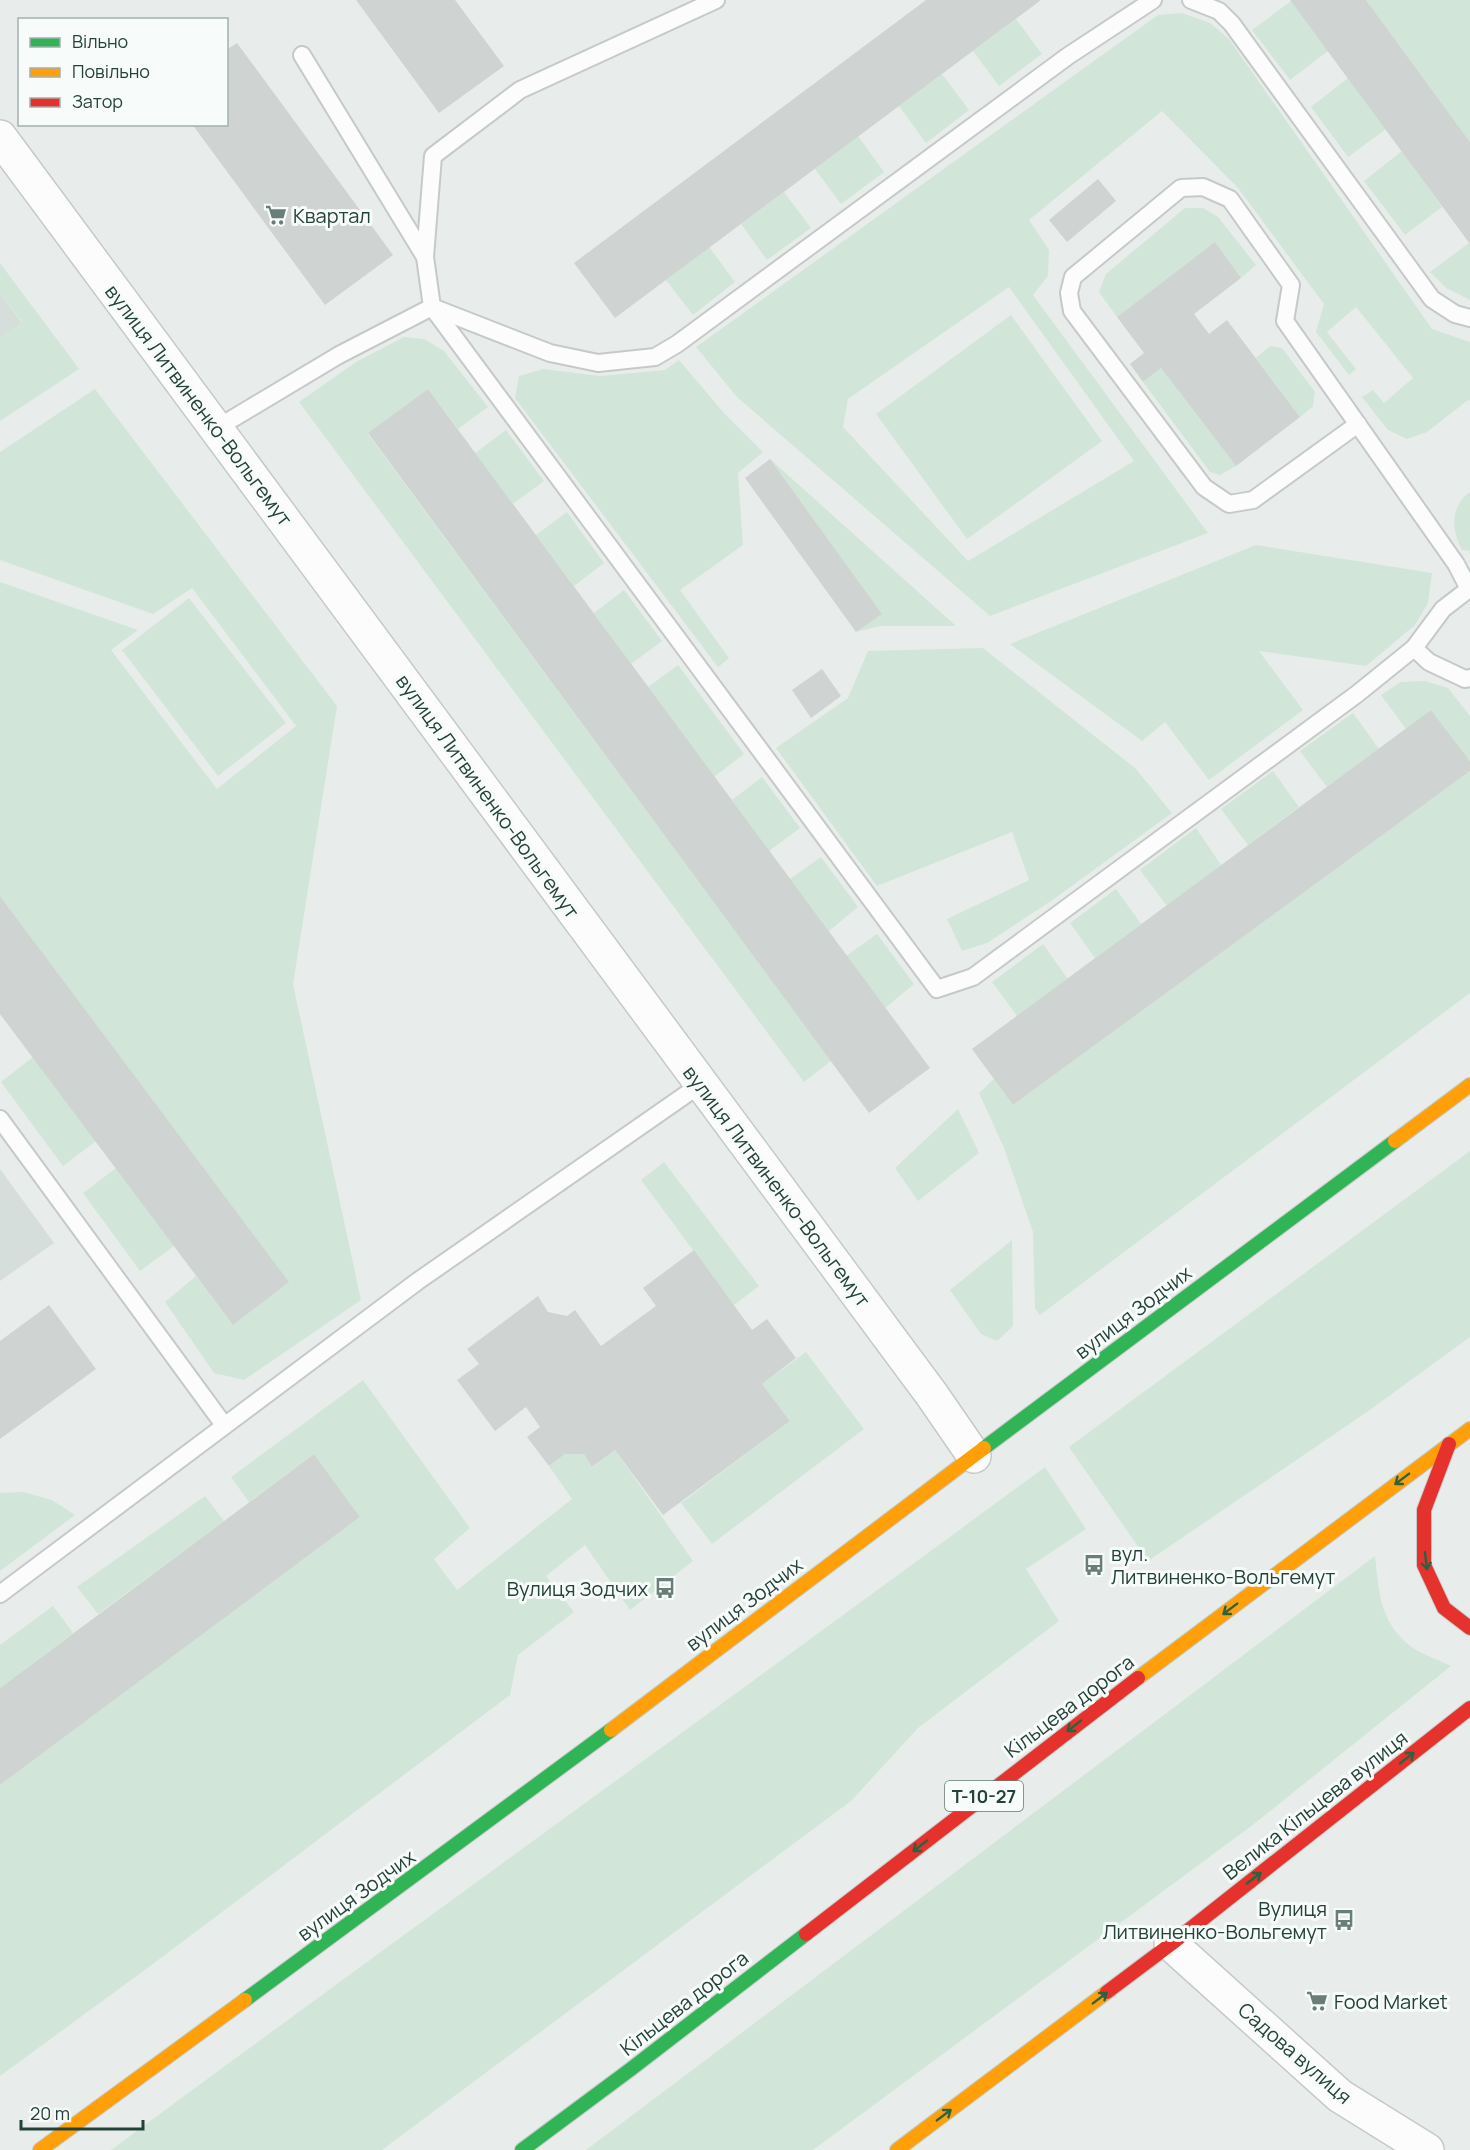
<svg xmlns="http://www.w3.org/2000/svg" width="1470" height="2150" font-family="Manrope,sans-serif">
  <style>
    .built { fill: #d6dedb }
    .green { fill: #d1e6d8; fill-rule: evenodd }
    .building { fill: #cfd4d2 }
    .lines { fill: none; stroke-linecap: round; stroke-linejoin: round }
    .lane-casing { stroke: #c5cac8; stroke-width: 20 }
    .street-casing { stroke: #c5cac8; stroke-width: 36 }
    .fast-casing { stroke: #c3cbc8; stroke-width: 16 }
    .slow-casing { stroke: #c3cbc8; stroke-width: 16 }
    .jam-casing { stroke: #c3cbc8; stroke-width: 16 }
    .lane { stroke: #fcfcfc; stroke-width: 16 }
    .street { stroke: #fcfcfc; stroke-width: 33 }
    .fast { stroke: #30b455; stroke-width: 14 }
    .slow { stroke: #ff9f0a; stroke-width: 14 }
    .jam { stroke: #e5322d; stroke-width: 14 }
    .oneway { stroke: #286442 }
    .labels { text-anchor: middle; dominant-baseline: central; stroke-width: 6; stroke-linejoin: round; paint-order: stroke }
    .shield { fill: #f7fbf9; stroke: #637a73; stroke-width: 1.5 }
    .shield-label { font-size: 18px; font-weight: bold; fill: #24423a }
    .poi-label { font-size: 20px; fill: #24423a; stroke: #f7fbf9; text-anchor: start }
    .street-label { font-size: 20px; fill: #24423a; stroke: #f7fbf9 }
  </style>
  <rect width="100%" height="100%" fill="#e8edeb"/>
  <g class="built">
    <polygon points="0,293 22,323 0,338"/>
    <polygon points="0,1169 54,1243 0,1281"/>
  </g>
  <g class="green">
    <polygon points="1366,0 1470,0 1470,142"/>
    <polygon points="1291,1 1328,51 1290,80 1252,30"/>
    <path d="M1182 13 1210 23 1229 39 1432 329 1470 342V401L1468 400 1427 432 1407 439 1388 430 1362 397 1373 390 1384 403 1413 378 1356 307 1327 332 1356 369 1349 375 1316 332 1324 304 1238 188 1162 111 1029 220 1049 250 1048 276 1033 295 1208 533 990 616 737 397 696 347 1158 15ZM1009 287 1134 461 968 561 843 427 848 399Z"/>
    <polygon points="1016,19 1042,54 999,86 973,51"/>
    <polygon points="942,74 969,110 926,143 899,106"/>
    <polygon points="1348,78 1386,129 1348,157 1311,107"/>
    <polygon points="858,136 884,172 841,204 815,169"/>
    <polygon points="1402,151 1442,207 1405,235 1364,181"/>
    <polygon points="784,192 811,228 767,260 741,224"/>
    <polygon points="1185,208 1203,208 1218,217 1256,265 1241,278 1215,243 1117,317 1099,292 1106,274"/>
    <polygon points="1469,243 1470,244 1470,300 1446,288 1430,272"/>
    <polygon points="709,247 735,282 693,315 666,280"/>
    <polygon points="0,263 79,369 0,421 0,338 22,322 0,293"/>
    <polygon points="1011,315 1102,441 967,539 876,414"/>
    <polygon points="404,337 424,339 444,351 488,407 458,429 428,389 368,434 831,1061 804,1082 299,402 356,362"/>
    <polygon points="1270,346 1282,348 1315,392 1313,406 1300,417 1256,358"/>
    <polygon points="679,360 723,412 763,452 738,473 743,545 680,590 729,658 718,667 515,398 519,376 543,369 600,376 665,370"/>
    <polygon points="1161,368 1236,466 1220,475 1210,472 1143,382"/>
    <polygon points="95,389 337,706 293,984 361,1300 244,1380 214,1373 165,1302 196,1276 233,1325 288,1282 0,896 0,582 138,630 111,650 217,789 296,726 192,588 153,614 0,560 0,452"/>
    <polygon points="506,430 544,481 513,504 475,453"/>
    <polygon points="770,459 956,626 880,626 856,632 881,613"/>
    <path d="M1470 492V551L1462 550C1451 529 1450 507 1470 492Z"/>
    <polygon points="567,512 604,563 574,586 536,535"/>
    <polygon points="1256,545 1432,573 1428,603 1415,625 1366,666 1259,651 1303,710 1209,780 1165,722 1142,741 1010,644"/>
    <polygon points="624,590 662,641 631,664 594,613"/>
    <polygon points="189,598 286,723 218,776 122,650"/>
    <polygon points="983,648 1135,768 1172,813 1054,899 987,943 962,951 947,919 1029,880 1012,832 877,886 776,748 848,698 868,651"/>
    <polygon points="678,665 744,754 714,777 648,687"/>
    <polygon points="1425,681 1448,688 1470,716 1470,761 1431,710 1406,729 1381,695 1401,682"/>
    <polygon points="1353,713 1379,749 1327,787 1300,751"/>
    <polygon points="1273,771 1299,807 1248,845 1221,809"/>
    <polygon points="1470,771 1470,993 1040,1315 1035,1309 1033,1232 1004,1148 979,1093 994,1079 1013,1105"/>
    <polygon points="762,777 800,828 769,851 732,800"/>
    <polygon points="1196,828 1221,865 1167,906 1140,870"/>
    <polygon points="821,857 858,907 829,931 790,879"/>
    <polygon points="1116,889 1141,924 1095,958 1070,923"/>
    <polygon points="877,934 914,984 885,1008 846,956"/>
    <polygon points="1043,944 1068,979 1017,1016 992,982"/>
    <polygon points="33,1057 96,1141 63,1166 1,1082"/>
    <polygon points="958,1109 979,1153 918,1201 895,1168"/>
    <polygon points="1470,1151 1470,1337 1367,1412 1148,1561 1069,1447"/>
    <polygon points="664,1162 759,1286 734,1305 641,1180"/>
    <polygon points="116,1168 174,1246 140,1271 83,1193"/>
    <polygon points="1012,1240 1013,1326 997,1341 981,1334 950,1290"/>
    <polygon points="806,1352 864,1429 712,1544 681,1503 790,1421 762,1384"/>
    <polygon points="363,1380 470,1528 434,1559 457,1590 572,1499 549,1466 565,1454 584,1454 593,1467 615,1450 693,1561 630,1610 585,1545 546,1576 574,1612 518,1655 510,1695 153,1964 0,2076 0,1785 360,1517 314,1454 249,1502 231,1477"/>
    <path d="M1045 1467 1086 1529 1026 1569 1059 1621 918 1728 851 1801 382 2150H111C421 1921 734 1696 1045 1467Z"/>
    <polygon points="23,1492 52,1500 75,1515 0,1571 0,1493"/>
    <polygon points="205,1496 224,1521 98,1614 77,1587"/>
    <path d="M1375 1556C1379 1593 1380 1624 1413 1648 1424 1655 1439 1660 1451 1666L1254 1824 813 2150H586Z"/>
    <polygon points="53,1606 73,1633 0,1688 0,1645"/>
  </g>
  <g class="building">
    <polygon points="356,0 455,0 504,66 439,113"/>
    <polygon points="926,0 1041,0 615,318 574,263"/>
    <polygon points="1290,0 1366,0 1470,142 1470,244"/>
    <polygon points="237,43 393,255 325,305 192,124 226,124 226,50"/>
    <polygon points="1098,179 1116,201 1067,242 1049,220"/>
    <polygon points="1215,242 1241,278 1194,314 1209,334 1227,320 1300,417 1236,466 1161,368 1143,382 1130,364 1144,353 1117,317"/>
    <polygon points="428,389 930,1068 869,1113 368,433"/>
    <polygon points="770,459 882,614 856,632 745,478"/>
    <polygon points="822,669 841,696 811,718 792,690"/>
    <polygon points="1431,710 1470,761 1470,771 1013,1105 972,1049"/>
    <polygon points="0,896 289,1282 233,1325 0,1014"/>
    <polygon points="694,1250 752,1330 767,1319 796,1358 762,1384 790,1421 663,1515 615,1450 592,1467 584,1454 565,1454 549,1466 527,1437 540,1427 526,1407 495,1431 457,1380 479,1364 467,1349 538,1296 548,1312 567,1316 575,1310 601,1346 656,1306 643,1288"/>
    <polygon points="49,1305 96,1369 0,1439 0,1341"/>
    <polygon points="314,1454 360,1517 0,1785 0,1688"/>
  </g>
  <g class="lines">
    <defs>
      <g id="lane">
        <polyline points="1191,0 1219,11 1232,24 1432,299 1455,314 1470,318"/>
        <polyline points="302,55 425,257 432,307 937,989 973,977 1357,694 1414,648 1443,609 1469,589 1470,590"/>
        <polyline points="425,257 433,156 520,90 716,0"/>
        <polyline points="1358,424 1253,500 1229,504 1204,487 1072,311 1069,293 1073,277 1181,188 1203,187 1230,199 1291,285 1285,321 1456,564 1469,589"/>
        <polyline points="217,428 339,355 432,307 550,353 598,363 655,357 677,344 1068,56 1153,0"/>
        <polyline points="1414,648 1429,662 1465,679 1470,678"/>
        <polyline points="0,1119 224,1425"/>
        <polyline points="0,1594 418,1281 701,1084"/>
      </g>
      <g id="street">
        <polyline points="0,137 932,1395 974,1456"/>
        <polyline points="1171,1944 1340,2096 1427,2150"/>
      </g>
      <g id="fast">
        <polyline points="984,1448 1395,1141"/>
        <polyline points="245,2000 611,1730"/>
        <polyline points="522,2150 631,2069 806,1934"/>
      </g>
      <g id="slow">
        <polyline points="1395,1141 1470,1085"/>
        <polyline points="1138,1678 1470,1429"/>
        <polyline points="611,1730 984,1448"/>
        <polyline points="40,2150 245,2000"/>
        <polyline points="897,2150 1107,1992"/>
      </g>
      <g id="jam">
        <polyline points="1449,1444 1424,1510 1424,1565 1444,1608 1470,1628"/>
        <polyline points="806,1934 1138,1678"/>
        <polyline points="1107,1992 1171,1944 1470,1708"/>
      </g>
    </defs>
    <use href="#lane" class="lane-casing"/>
    <use href="#street" class="street-casing"/>
    <use href="#fast" class="fast-casing"/>
    <use href="#slow" class="slow-casing"/>
    <use href="#jam" class="jam-casing"/>
    <use href="#lane" class="lane"/>
    <use href="#street" class="street"/>
    <use href="#fast" class="fast"/>
    <use href="#slow" class="slow"/>
    <use href="#jam" class="jam"/>
  </g>
  <defs><path id="oneway-shaft" d="M-6 0H5M1.5-3L5.5 0L1.5 3" fill="none" stroke-width="1.6" stroke-linecap="round" stroke-linejoin="round" transform="scale(1.5)"/></defs>
  <g class="oneway">
    <use href="#oneway-shaft" transform="translate(1402 1479) rotate(143)"/>
    <use href="#oneway-shaft" transform="translate(1426 1561) rotate(83)"/>
    <use href="#oneway-shaft" transform="translate(1230 1609) rotate(143)"/>
    <use href="#oneway-shaft" transform="translate(1074 1726) rotate(142)"/>
    <use href="#oneway-shaft" transform="translate(1407 1758) rotate(-38)"/>
    <use href="#oneway-shaft" transform="translate(920 1846) rotate(142)"/>
    <use href="#oneway-shaft" transform="translate(1254 1878) rotate(-38)"/>
    <use href="#oneway-shaft" transform="translate(1100 1998) rotate(-37)"/>
    <use href="#oneway-shaft" transform="translate(944 2115) rotate(-37)"/>
  </g>
  <defs>
    <symbol id="supermarket-bare" viewBox="-9 -9 18 18"><path d="M-6-5.5h2.5l.6 2H6L4.5 2H-2.5L-4.4-4H-6ZM-1.5 3.2a1.3 1.3 0 1 0 .1 0ZM3 3.2a1.3 1.3 0 1 0 .1 0Z" fill="#697e78" stroke="#f7fbf9" stroke-width="2.5" paint-order="stroke"/></symbol>
    <symbol id="bus-bare" viewBox="-9 -9 18 18"><path d="M-5-6H5V4H4V6H2V4H-2V6H-4V4H-5ZM-3.5-4V0h7V-4ZM-3.5 1.2v1.5H-2V1.2ZM2 1.2v1.5H3.5V1.2Z" fill="#697e78" stroke="#f7fbf9" stroke-width="2.5" paint-order="stroke"/></symbol>
  </defs>
  <g fill-rule="evenodd">
    <use href="#supermarket-bare" x="261" y="200" width="30" height="30"/>
    <use href="#bus-bare" x="1079" y="1550" width="30" height="30"/>
    <use href="#bus-bare" x="650" y="1573" width="30" height="30"/>
    <use href="#bus-bare" x="1329" y="1905" width="30" height="30"/>
    <use href="#supermarket-bare" x="1302" y="1986" width="30" height="30"/>
  </g>
  <g class="labels">
    <rect class="shield" x="945" y="1781" width="78" height="30" rx="4.5"/>
    <g class="shield-label">
      <text x="984" y="1796">Т-10-27</text>
    </g>
    <g class="poi-label">
      <text x="293" y="215">Квартал</text>
      <text x="1111" y="1553">вул.<tspan x="1111" dy="23">Литвиненко-Вольгемут</tspan></text>
      <text x="648" y="1588" text-anchor="end">Вулиця Зодчих</text>
      <text x="1327" y="1908" text-anchor="end">Вулиця<tspan x="1327" dy="23">Литвиненко-Вольгемут</tspan></text>
      <text x="1334" y="2001">Food Market</text>
    </g>
    <g class="street-label">
      <text transform="translate(199 405) rotate(53)">вулиця Литвиненко-Вольгемут</text>
      <text transform="translate(488 796) rotate(54)">вулиця Литвиненко-Вольгемут</text>
      <text transform="translate(777 1186) rotate(53)">вулиця Литвиненко-Вольгемут</text>
      <text transform="translate(1133 1312) rotate(-37)">вулиця Зодчих</text>
      <text transform="translate(744 1604) rotate(-37)">вулиця Зодчих</text>
      <text transform="translate(1069 1706) rotate(-37)">Кільцева дорога</text>
      <text transform="translate(1315 1805) rotate(-38)">Велика Кільцева вулиця</text>
      <text transform="translate(356 1895) rotate(-36)">вулиця Зодчих</text>
      <text transform="translate(684 2003) rotate(-38)">Кільцева дорога</text>
      <text transform="translate(1295 2053) rotate(41)">Садова вулиця</text>
    </g>
  </g>
  <rect x="18" y="18" width="210" height="108" fill="#f7fbf9" stroke="#a3b1ad" stroke-width="1.5"/>
  <rect x="30" y="38" width="30" height="9" fill="#30b455" stroke="#a3b1ad" stroke-width="1.5"/>
  <text x="72" y="48" font-size="18" fill="#24423a">Вільно</text>
  <rect x="30" y="68" width="30" height="9" fill="#ff9f0a" stroke="#a3b1ad" stroke-width="1.5"/>
  <text x="72" y="78" font-size="18" fill="#24423a">Повільно</text>
  <rect x="30" y="98" width="30" height="9" fill="#e5322d" stroke="#a3b1ad" stroke-width="1.5"/>
  <text x="72" y="108" font-size="18" fill="#24423a">Затор</text>
  <path d="M21 2120v9h122v-9" fill="none" stroke="#24423a" stroke-width="3"/>
  <text x="30" y="2120" font-size="18" fill="#24423a" stroke="#f7fbf9" stroke-width="4.5" paint-order="stroke">20 m</text>
</svg>
